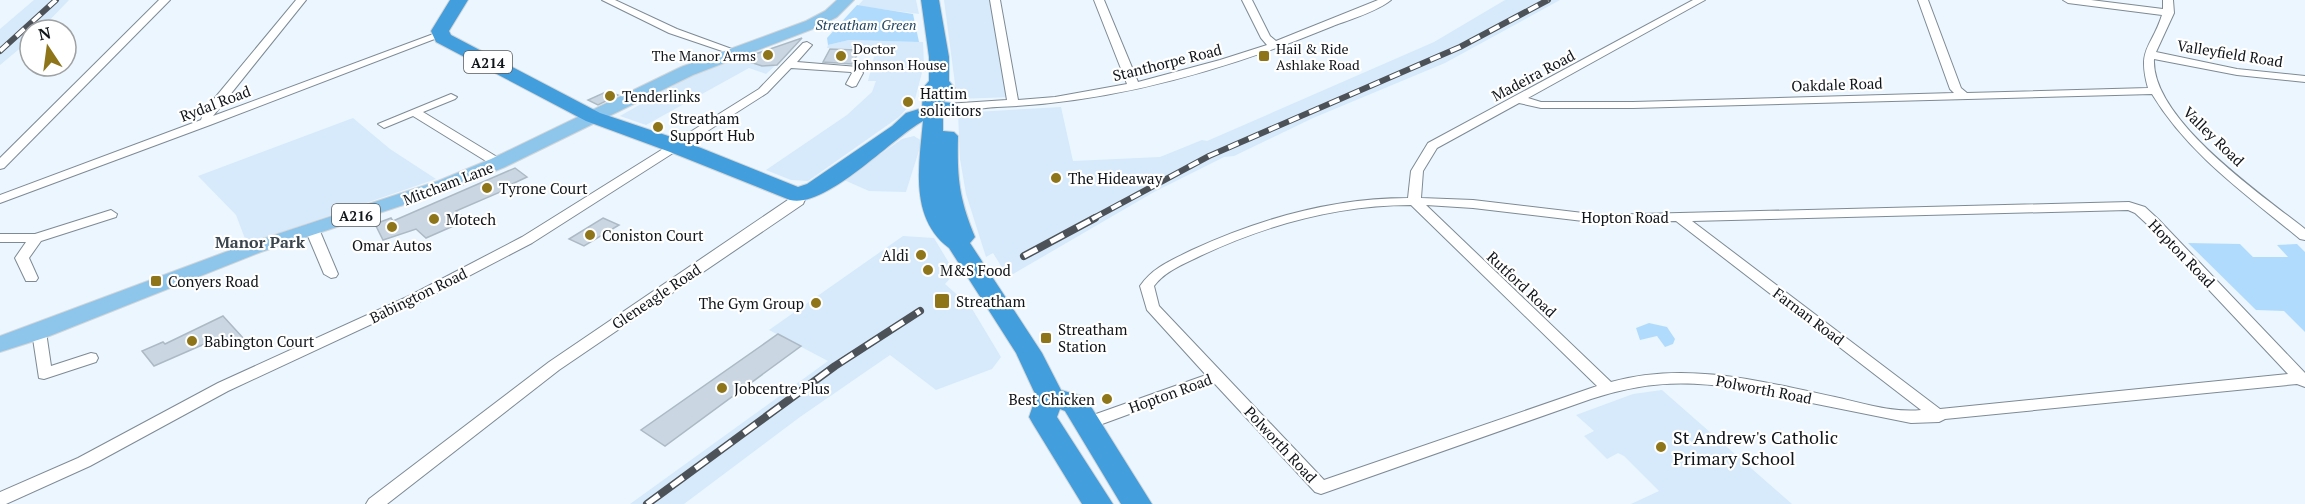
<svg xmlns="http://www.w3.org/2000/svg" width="2305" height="504" font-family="'PT Serif',serif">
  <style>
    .built { fill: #d6eafb }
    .green { fill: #b1dbfd }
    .building { fill: #cad7e2; stroke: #adbac5; stroke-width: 1.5 }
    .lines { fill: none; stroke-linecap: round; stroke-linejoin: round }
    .street-casing { stroke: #7e8a94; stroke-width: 2 }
    .primary-casing { stroke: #d4d5d6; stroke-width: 2 }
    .highway-casing { stroke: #d4d5d6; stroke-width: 2 }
    .street { fill: #fff; fill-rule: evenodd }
    .primary { fill: #8ec5eb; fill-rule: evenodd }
    .highway { fill: #429edd; fill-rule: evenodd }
    .rail-far1-casing { stroke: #4c5258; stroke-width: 6 }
    .rail-casing { stroke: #4c5258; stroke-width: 8 }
    .rail-far1 { stroke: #fff; stroke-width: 4; stroke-dasharray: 11; stroke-linecap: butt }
    .rail { stroke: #fff; stroke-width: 5; stroke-dasharray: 15; stroke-linecap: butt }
    .poi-dot { fill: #8e7519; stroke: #fff; stroke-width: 2 }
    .labels { text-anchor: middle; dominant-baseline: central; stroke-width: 4.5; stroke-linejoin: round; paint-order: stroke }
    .far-park-label { font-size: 14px; font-style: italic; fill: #214661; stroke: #fff }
    .far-poi-label { font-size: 14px; fill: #101519; stroke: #fff; text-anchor: start }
    .shield { fill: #fff; stroke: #585b5e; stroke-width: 1.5 }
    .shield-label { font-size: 14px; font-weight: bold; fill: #101519 }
    .street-label { font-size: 15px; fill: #101519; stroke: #fff }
    .poi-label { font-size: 15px; fill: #101519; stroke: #fff; text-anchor: start }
    .neighbourhood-label { font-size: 16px; font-weight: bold; fill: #39444c; stroke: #fff }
    .near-poi-label { font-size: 18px; fill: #101519; stroke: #fff; text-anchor: start }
  </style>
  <rect width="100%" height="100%" fill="#ebf6ff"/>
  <g class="built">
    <polygon points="34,0 69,0 40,30 30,30 30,40 0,65 0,29"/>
    <polygon points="863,0 916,0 919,14 858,6"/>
    <polygon points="944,0 995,0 1012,97 957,99"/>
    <polygon points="1505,0 1560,0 1445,63 1313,118 1234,156 1224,157 1154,192 1008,277 993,253 986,257 966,194 960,159 958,113 1061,107 1073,161 1160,157 1202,140 1207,141 1434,42"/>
    <polygon points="849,40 923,42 924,65 915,99 899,117 808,181 791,180 766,170 847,115 872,92 876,81 868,81 876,49 827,48 828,45"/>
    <polygon points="789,43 788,54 766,74 749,68 646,125 620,116 683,80 733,58"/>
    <polygon points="353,118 390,149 436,179 247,244 236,215 198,176"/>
    <polygon points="914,136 922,141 906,192 869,191 844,180 902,139"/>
    <polygon points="903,236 934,238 955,273 945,284 971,307 1001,357 992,369 936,390 890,355 800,417 684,504 630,504 828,361 769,330"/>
    <polygon points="1662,390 1768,483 1792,504 1631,504 1659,491 1624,456 1618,453 1607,459 1584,436 1594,431 1576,415 1633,394"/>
  </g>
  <g class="green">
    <polygon points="857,5 913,14 919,42 849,40 828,45 827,38"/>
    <polygon points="2188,243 2240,244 2253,257 2288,257 2277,245 2297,244 2305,252 2305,332 2284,311 2256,310"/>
    <polygon points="1649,323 1667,327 1675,339 1673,344 1665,347 1657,336 1640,340 1636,328"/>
  </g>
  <g class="building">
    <polygon points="802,38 777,65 762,66 741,59"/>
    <polygon points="830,49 860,50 852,64 823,62"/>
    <polygon points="608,91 618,95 598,105 588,100"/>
    <polygon points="515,168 527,177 512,184 514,186 456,211 467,220 426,238 416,229 383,240 375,224 391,218 393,221"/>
    <polygon points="603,218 619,225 584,246 569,239"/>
    <polygon points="223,316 244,339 224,348 216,339 154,366 142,351 163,342 165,344"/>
    <polygon points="778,334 801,346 665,446 641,430"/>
  </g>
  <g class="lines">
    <defs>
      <g id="street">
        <polygon points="159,0 170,0 4,168 0,169 0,158"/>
        <polygon points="296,0 306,0 213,116 436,33 444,33 445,35 210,125 0,203 0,195 201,120 204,111"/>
        <polygon points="602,0 615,0 677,29 740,52 735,55 731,54 669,33"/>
        <path d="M990 0H1000L1018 100 1055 97 1127 84 1094 0H1104L1138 82 1220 60 1267 45 1261 38 1242 0H1252L1270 36 1276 41 1378 0H1391C1378 11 1349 20 1333 26 1226 70 1113 103 997 107 980 108 958 113 942 109V105L946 104 1007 100Z"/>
        <path d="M1693 0H1705L1528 98 1541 102H1633L1954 93 1950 89 1918 0H1928L1961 88 1967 93 2148 88C2137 48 2151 49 2162 15L2068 3 2063 0H2091L2163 9V0H2173L2174 13 2156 52 2237 69 2305 76V82L2237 75 2154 59C2151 119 2261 194 2305 229V240L2300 239C2247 195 2188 154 2152 94L1633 108H1541L1519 103 1437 148 1423 171 1421 198 1473 200 1600 215 2129 202 2145 207 2158 219 2305 373V387L2297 384 1945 419 1939 422 1911 423 1737 388C1681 380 1644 382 1591 399L1321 494 1315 492 1214 383 1094 427H1082L1080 423 1082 419 1206 375 1147 310 1140 286C1153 267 1172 260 1192 250 1259 219 1333 198 1408 198L1411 171 1428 143ZM1411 205 1597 386 1324 480 1159 306 1154 286C1165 271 1184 264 1200 256 1266 225 1338 205 1411 205ZM1426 205 1473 208 1600 223 1676 221 1921 410C1893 413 1862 403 1835 397 1760 381 1686 361 1611 382ZM2128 210 2135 213 2148 225 2288 374 1940 409 1692 221Z"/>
        <polygon points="807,42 812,45 797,62 858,67 863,73 856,86 852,87 846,84 852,73 851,72 791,68 767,93 532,243 419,302 228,391 90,466 6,504 0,504 0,492 78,458 218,383 409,296 522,237 759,89 803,43"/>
        <polygon points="451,94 457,97 455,99 423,112 502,160 504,163 502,166 494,166 413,116 384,128 378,124"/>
        <polygon points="801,191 807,195 803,204 559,370 387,504 366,504 369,499 549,362"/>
        <polygon points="111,210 117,214 116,217 41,241 29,258 38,278 36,281 26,281 15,258 26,242 0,242 0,234 35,234"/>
        <polygon points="312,225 319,229 338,274 336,277 331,278 324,274 305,229"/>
        <polygon points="39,327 46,332 51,366 91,353 96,354 98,358 96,362 44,379 39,378 32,332"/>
      </g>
      <polygon id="primary" points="837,0 854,0 837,17 818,27 693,75 505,167 452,189 261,252 47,337 0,352 0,336 247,244 438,181 491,159 681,67 806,21 825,11"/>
      <path id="highway" d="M450 0H468L449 31 451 35 600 113 686 142 798 187 807 184 892 126 906 113 922 108 923 88 929 81V57L921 0H939L949 57V81L955 88 952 99 942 102 953 103 956 107 953 111 943 114V131L954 132 958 136C957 178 959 198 975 237L970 243 1042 353 1061 390 1085 397 1152 504H1121L1065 411 1060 409 1057 417 1113 504H1082L1033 424 1029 417 1036 396 1016 353 949 248C909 218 919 165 923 121 892 138 826 209 790 200L670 152 586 121 436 42 431 31Z"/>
    </defs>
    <use href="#street" class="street-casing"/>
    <use href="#primary" class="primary-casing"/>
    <use href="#highway" class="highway-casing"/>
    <use href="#street" class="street"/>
    <use href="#primary" class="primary"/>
    <use href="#highway" class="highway"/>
    <defs>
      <g id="rail-far1">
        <polyline points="0,51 56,0"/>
        <polyline points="1092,219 1209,156 1460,47 1548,0"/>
      </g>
      <g id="rail">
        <polyline points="1024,256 1095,218"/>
        <polyline points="647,504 835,366 920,311"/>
      </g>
    </defs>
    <use href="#rail-far1" class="rail-far1-casing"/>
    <use href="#rail" class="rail-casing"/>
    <use href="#rail-far1" class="rail-far1"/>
    <use href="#rail" class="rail"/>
  </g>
  <g class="poi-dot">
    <circle cx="768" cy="55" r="6"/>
    <circle cx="841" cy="56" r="6"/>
    <rect x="1258" y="50" width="12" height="12" rx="3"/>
    <circle cx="610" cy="96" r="6"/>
    <circle cx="908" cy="102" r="6"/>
    <circle cx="658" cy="127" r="6"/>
    <circle cx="1056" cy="178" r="6"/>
    <circle cx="487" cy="188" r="6"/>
    <circle cx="434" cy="219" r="6"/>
    <circle cx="392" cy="227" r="6"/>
    <circle cx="590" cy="235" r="6"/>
    <circle cx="921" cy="255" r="6"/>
    <circle cx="928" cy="270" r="6"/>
    <rect x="150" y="275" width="12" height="12" rx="3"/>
    <rect x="934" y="293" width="16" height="16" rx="3"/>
    <circle cx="816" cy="303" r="6"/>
    <rect x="1040" y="332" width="12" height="12" rx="3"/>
    <circle cx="192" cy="341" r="6"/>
    <circle cx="722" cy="388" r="6"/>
    <circle cx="1107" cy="399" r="6"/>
    <circle cx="1661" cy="447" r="6"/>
  </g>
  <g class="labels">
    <g class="far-park-label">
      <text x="866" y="24">Streatham Green</text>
    </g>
    <g class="far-poi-label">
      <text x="853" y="48">Doctor<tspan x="853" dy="16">Johnson House</tspan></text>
      <text x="1276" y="48">Hail &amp; Ride<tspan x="1276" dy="16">Ashlake Road</tspan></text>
      <text x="756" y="55" text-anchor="end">The Manor Arms</text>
    </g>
    <g class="shield">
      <rect x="464" y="51" width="48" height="22" rx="4.5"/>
      <rect x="332" y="204" width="48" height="22" rx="4.5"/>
    </g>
    <g class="shield-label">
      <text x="488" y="62">A214</text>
      <text x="356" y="215">A216</text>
    </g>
    <g class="street-label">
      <text transform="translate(2230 53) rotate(9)">Valleyfield Road</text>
      <text transform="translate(1167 62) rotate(-14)">Stanthorpe Road</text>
      <text transform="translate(1533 75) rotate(-28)">Madeira Road</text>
      <text transform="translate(1837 84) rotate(-2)">Oakdale Road</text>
      <text transform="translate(215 103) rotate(-21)">Rydal Road</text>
      <text transform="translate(2214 136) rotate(44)">Valley Road</text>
      <text transform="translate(448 183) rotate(-21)">Mitcham Lane</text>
      <text x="1625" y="217">Hopton Road</text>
      <text transform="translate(2182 253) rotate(46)">Hopton Road</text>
      <text transform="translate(1522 284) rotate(43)">Rutford Road</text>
      <text transform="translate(418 295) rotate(-26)">Babington Road</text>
      <text transform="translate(656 296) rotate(-34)">Gleneagle Road</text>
      <text transform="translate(1809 316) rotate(37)">Farnan Road</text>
      <text transform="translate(1764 389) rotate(11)">Polworth Road</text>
      <text transform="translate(1170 393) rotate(-20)">Hopton Road</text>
      <text transform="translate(1281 444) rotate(47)">Polworth Road</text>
    </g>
    <g class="poi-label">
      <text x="920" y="93">Hattim<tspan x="920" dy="17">solicitors</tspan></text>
      <text x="622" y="96">Tenderlinks</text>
      <text x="670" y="118">Streatham<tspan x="670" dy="17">Support Hub</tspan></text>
      <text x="1068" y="178">The Hideaway</text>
      <text x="499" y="188">Tyrone Court</text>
      <text x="446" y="219">Motech</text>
      <text x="602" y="235">Coniston Court</text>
      <text x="392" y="245" text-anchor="middle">Omar Autos</text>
      <text x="909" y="255" text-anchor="end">Aldi</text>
      <text x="940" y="270">M&amp;S Food</text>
      <text x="168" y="281">Conyers Road</text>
      <text x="956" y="301">Streatham</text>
      <text x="804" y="303" text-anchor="end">The Gym Group</text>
      <text x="1058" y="329">Streatham<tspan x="1058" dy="17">Station</tspan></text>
      <text x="204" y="341">Babington Court</text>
      <text x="734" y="388">Jobcentre Plus</text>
      <text x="1095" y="399" text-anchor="end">Best Chicken</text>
    </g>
    <g class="neighbourhood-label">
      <text x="260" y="242">Manor Park</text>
    </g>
    <g class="near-poi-label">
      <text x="1673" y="437">St Andrew's Catholic<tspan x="1673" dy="21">Primary School</tspan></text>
    </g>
  </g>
  <g transform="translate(48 48) rotate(347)"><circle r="28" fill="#ffffff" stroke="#9fa1a3" stroke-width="1.5"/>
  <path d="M0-4.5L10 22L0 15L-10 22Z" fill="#8e7519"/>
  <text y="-9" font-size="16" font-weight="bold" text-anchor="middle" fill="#101519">N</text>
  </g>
</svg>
